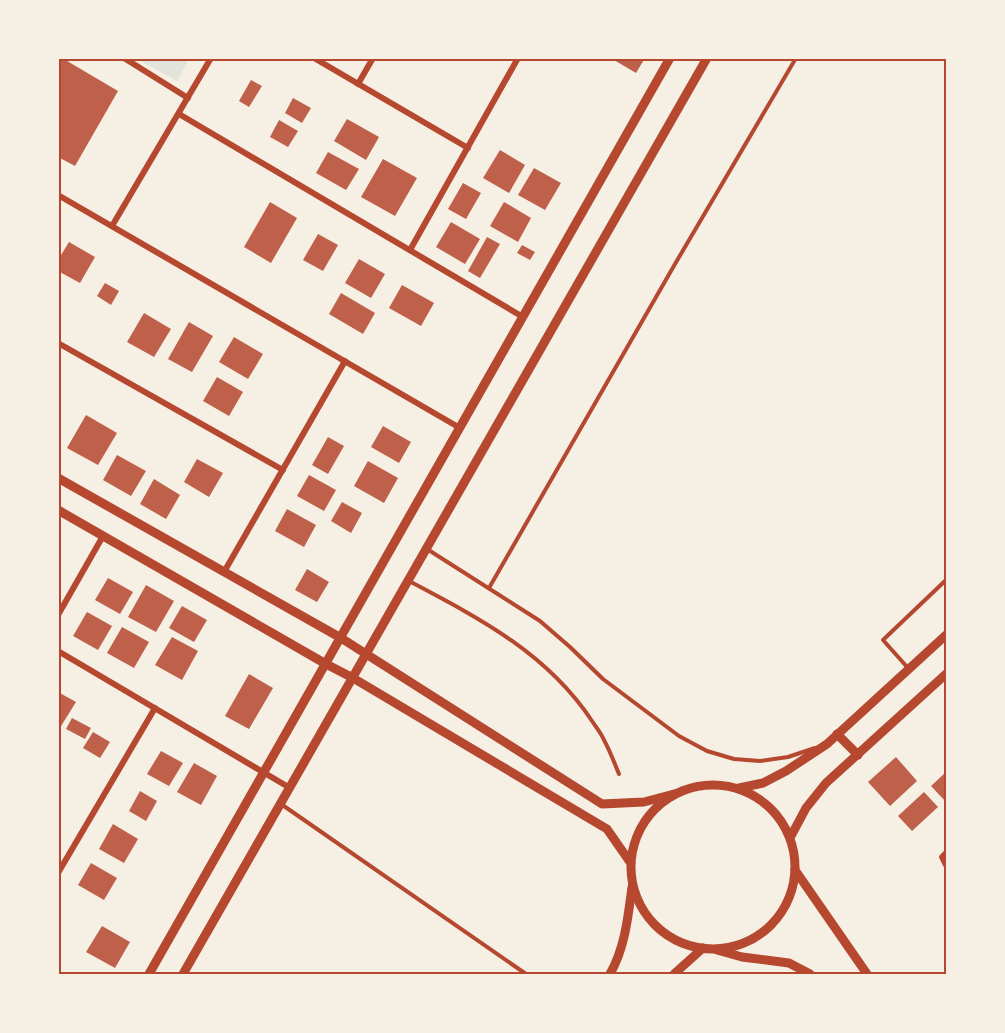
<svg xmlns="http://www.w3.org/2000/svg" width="1005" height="1033" font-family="Roboto,sans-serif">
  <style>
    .green { fill: #e2e4dc }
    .building { fill: #bf614a }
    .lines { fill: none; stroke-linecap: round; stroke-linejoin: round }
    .service { stroke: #b5482f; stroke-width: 4 }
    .minor { stroke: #b5482f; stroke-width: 6 }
    .tertiary { stroke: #b5482f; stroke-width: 9 }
    .neatline { fill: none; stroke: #b5482f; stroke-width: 2 }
  </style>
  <rect width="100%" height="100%" fill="#f6efe4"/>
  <polygon class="green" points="137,59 189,59 177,81"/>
  <g class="building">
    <polygon points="58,58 62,58 118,91 75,166 58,157"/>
    <polygon points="615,58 645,58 636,73 614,60"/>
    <polygon points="251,80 262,86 249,107 239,101"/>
    <polygon points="293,98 311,108 302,123 285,113"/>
    <polygon points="347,119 379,137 366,160 334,141"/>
    <polygon points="279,120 298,131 288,147 270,137"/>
    <polygon points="500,150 525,165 509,193 483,178"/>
    <polygon points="328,152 359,169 346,190 316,173"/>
    <polygon points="383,159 417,178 395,216 361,197"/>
    <polygon points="534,168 561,183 545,210 518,195"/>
    <polygon points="463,183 481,193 466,219 448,209"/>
    <polygon points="270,202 297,218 271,263 244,247"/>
    <polygon points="504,202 531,218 518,242 490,226"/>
    <polygon points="451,222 480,239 465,264 436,247"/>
    <polygon points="318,234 338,245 323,271 303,260"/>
    <polygon points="487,237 500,244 480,278 468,271"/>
    <polygon points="69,242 95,257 80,283 58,271 58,260"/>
    <polygon points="522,245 535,252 530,260 517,253"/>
    <polygon points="359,259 385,274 371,298 345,283"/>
    <polygon points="105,283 119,291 111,305 97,296"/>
    <polygon points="402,285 434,303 421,326 389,308"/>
    <polygon points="341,293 375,313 363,334 329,314"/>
    <polygon points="144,313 171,329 154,357 127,342"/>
    <polygon points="189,322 213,336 192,372 168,359"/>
    <polygon points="234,337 263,354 248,379 219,362"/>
    <polygon points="217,377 243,392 229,416 203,401"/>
    <polygon points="86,415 117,433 98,465 67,448"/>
    <polygon points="383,426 411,442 399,463 371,447"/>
    <polygon points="328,437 344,446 328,474 312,465"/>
    <polygon points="117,455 146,471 131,496 103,480"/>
    <polygon points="197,459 223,473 209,497 184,482"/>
    <polygon points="368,461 398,478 384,503 354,486"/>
    <polygon points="309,475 336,490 324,511 297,496"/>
    <polygon points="154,479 180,495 166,519 140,504"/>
    <polygon points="342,502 362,513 351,533 331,521"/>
    <polygon points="287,509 316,525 304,547 275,531"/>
    <polygon points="307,569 329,582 317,602 295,590"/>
    <polygon points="108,578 133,592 120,614 95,600"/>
    <polygon points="146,585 174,601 156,632 128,617"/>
    <polygon points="182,606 207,620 194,642 169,628"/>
    <polygon points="87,612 112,626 98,650 73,636"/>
    <polygon points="122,627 149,642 134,668 107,653"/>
    <polygon points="172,637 198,651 182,680 155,665"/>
    <polygon points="249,674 273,688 249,729 225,716"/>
    <polygon points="58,692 76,702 58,731"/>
    <polygon points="72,718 91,728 85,739 66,729"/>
    <polygon points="93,732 110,742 100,758 83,748"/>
    <polygon points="161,751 183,763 169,786 147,774"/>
    <polygon points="896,757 917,781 890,806 868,782"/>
    <polygon points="194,763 217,776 201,805 177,792"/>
    <polygon points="946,772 946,802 931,786"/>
    <polygon points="140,791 157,801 146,821 129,811"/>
    <polygon points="924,792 938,807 912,831 898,816"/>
    <polygon points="113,824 138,839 124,863 99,849"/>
    <polygon points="91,863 117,878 104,900 78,885"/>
    <polygon points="102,926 130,942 115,968 86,952"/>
  </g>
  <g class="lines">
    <g class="service">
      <polyline points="427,549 540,621 570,647 603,679 679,736 707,751 734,759 760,761 788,757 815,748"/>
      <path d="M409 581C479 618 547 653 592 721 596 727 601 733 604 740 610 751 614 762 619 774"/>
      <polyline points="489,588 675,264 796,58"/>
      <polyline points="908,668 883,640 946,580"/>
      <polyline points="281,804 526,974"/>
    </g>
    <g class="minor">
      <polyline points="124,58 188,98"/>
      <polyline points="314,58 468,148"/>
      <polyline points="358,84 373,58"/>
      <polyline points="179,114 523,317"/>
      <polyline points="58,195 460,428"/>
      <polyline points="112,226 211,58"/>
      <polyline points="410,250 518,58"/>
      <polyline points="58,343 283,470"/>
      <polyline points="224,572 345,361"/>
      <polyline points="58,615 103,536"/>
      <polyline points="58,651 290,788"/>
      <polyline points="946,853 942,857 946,865"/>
      <polyline points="58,873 155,708"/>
    </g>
    <g class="tertiary">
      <polyline points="58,478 341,638 602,804 644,802 674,794"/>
      <polyline points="58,510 326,664 353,678 607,829 630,862"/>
      <polyline points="837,734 858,755"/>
      <circle cx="713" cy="867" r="82"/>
      <polyline points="739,788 763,783 786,771 827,744 946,635"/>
      <polyline points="790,838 806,808 826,783 946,674"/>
      <polyline points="795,870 867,974"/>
      <polyline points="717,950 742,957 789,963 810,974"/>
      <polyline points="149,974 670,58"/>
      <polyline points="183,974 707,58"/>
      <path d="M610 974C625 948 628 917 632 887"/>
      <polyline points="674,974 703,948"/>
    </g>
  </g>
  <rect width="1005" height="1033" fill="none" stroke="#f6efe4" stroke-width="120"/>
  <rect x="60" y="60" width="885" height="913" class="neatline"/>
</svg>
